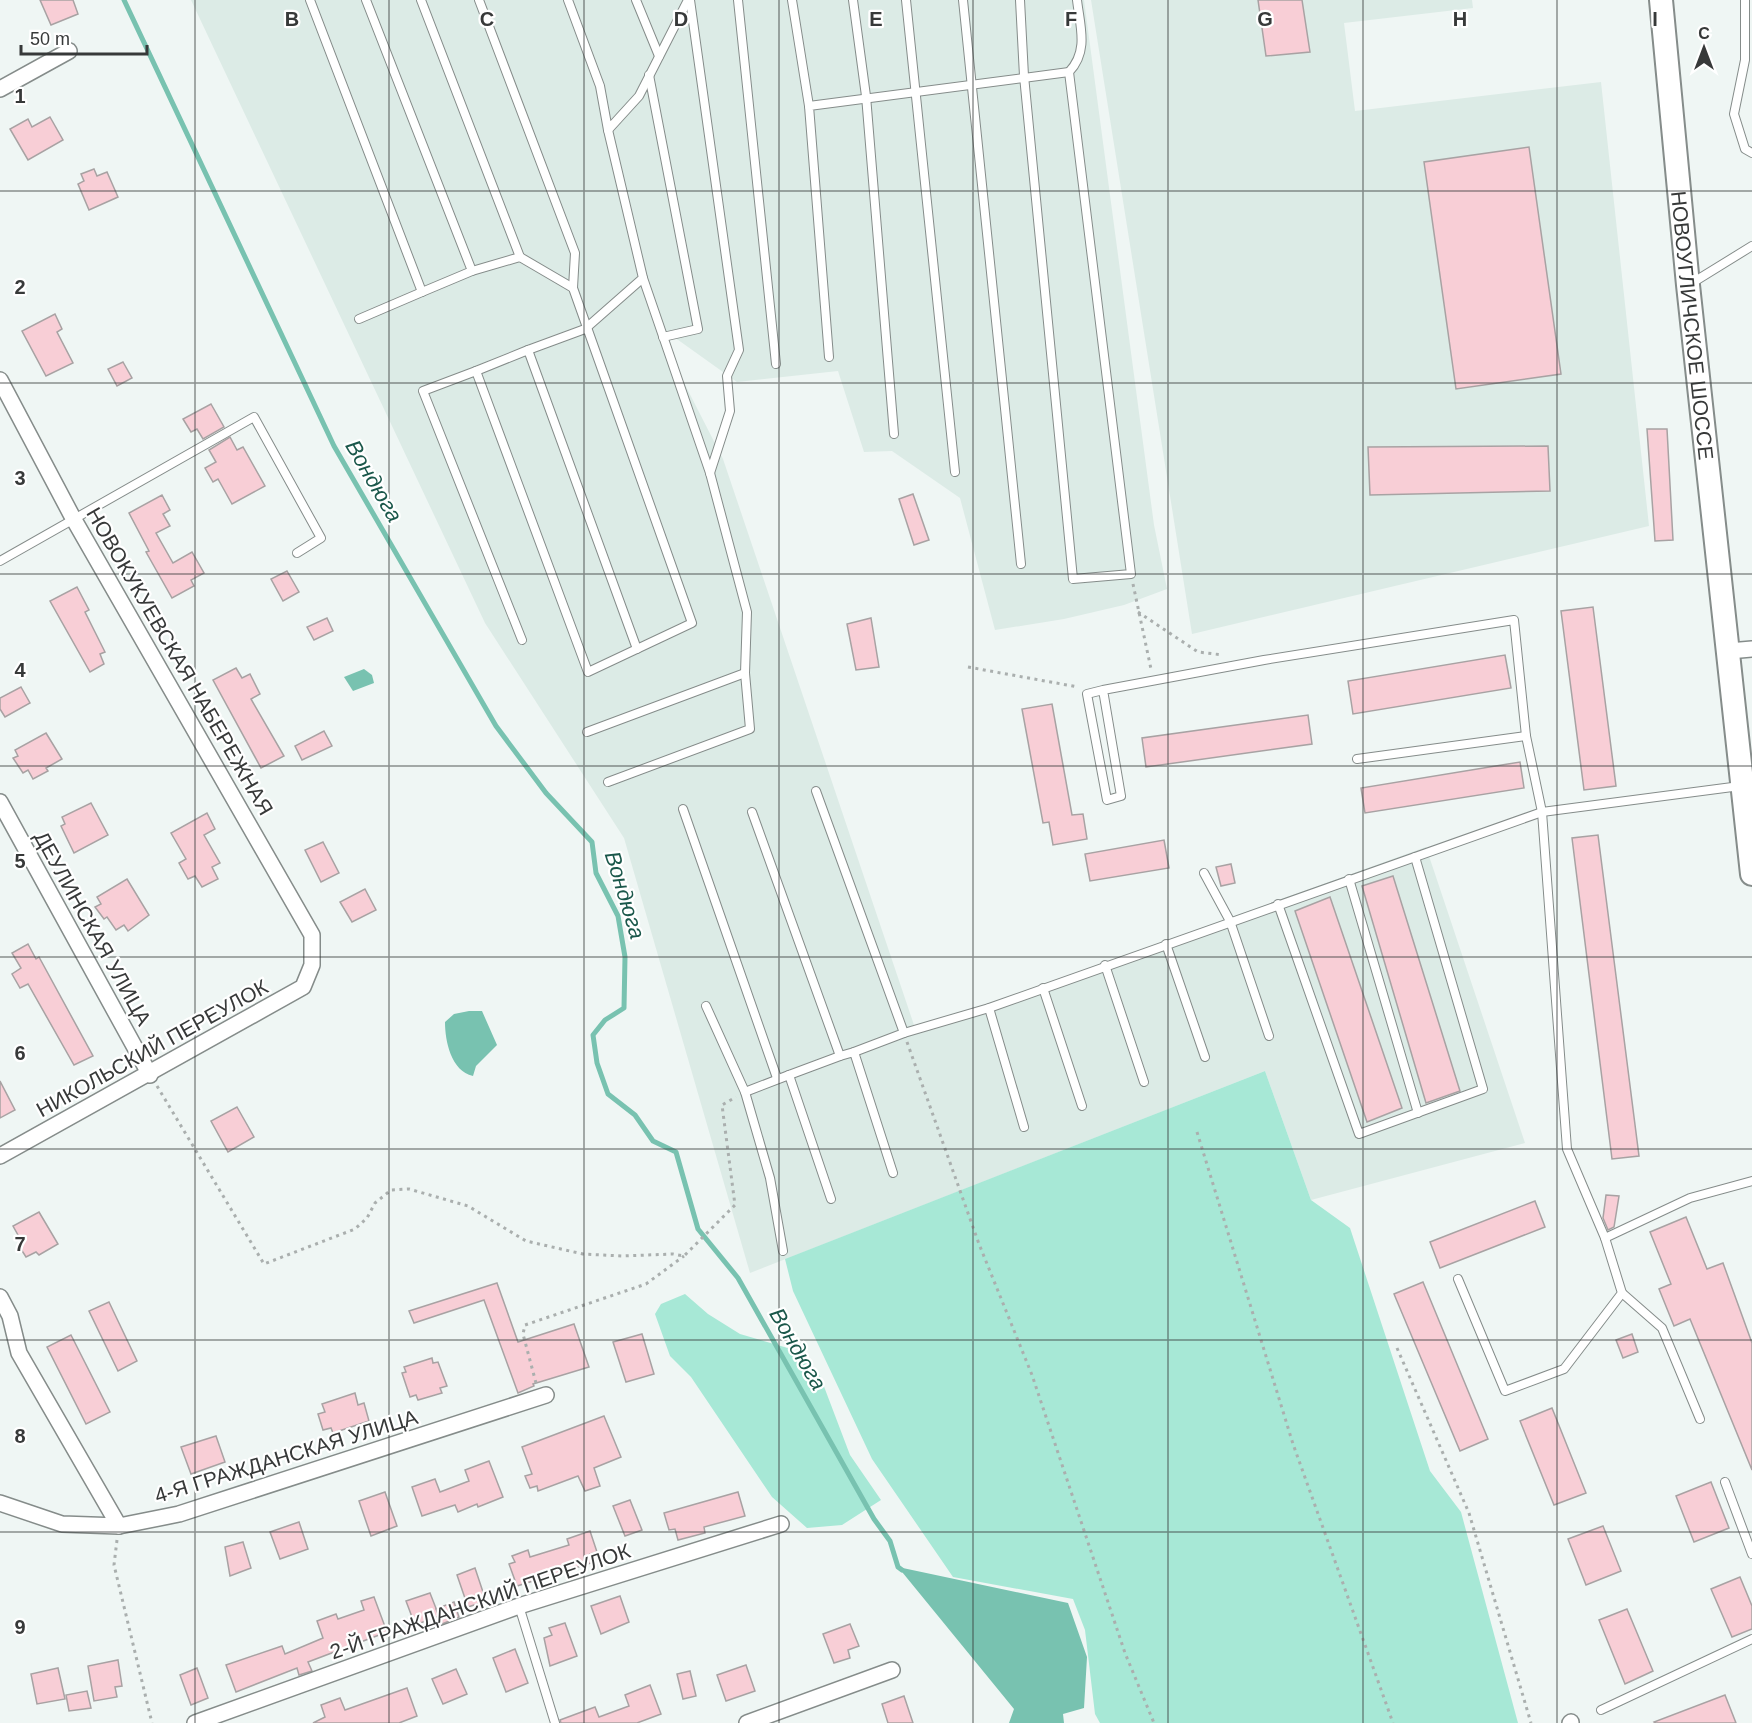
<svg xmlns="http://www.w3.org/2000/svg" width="1752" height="1723" font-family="Helvetica,sans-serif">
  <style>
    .built { fill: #dcebe6 }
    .green { fill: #a7e8d6 }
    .water { fill: #78c2b0 }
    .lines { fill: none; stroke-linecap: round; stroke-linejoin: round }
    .stream { stroke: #78c2b0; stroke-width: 5 }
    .building { fill: #f8ced6; stroke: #a8a2a3; stroke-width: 1.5 }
    .lane-casing { stroke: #858c8a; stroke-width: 10 }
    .street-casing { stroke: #858c8a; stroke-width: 18 }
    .secondary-casing { stroke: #858c8a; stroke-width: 26 }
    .path { stroke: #aaafae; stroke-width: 3; stroke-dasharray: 3 4.5; stroke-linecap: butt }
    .lane { stroke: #fff; stroke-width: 8 }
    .street { stroke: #fff; stroke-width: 15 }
    .secondary { stroke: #fff; stroke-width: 22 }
    .grid { fill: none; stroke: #373939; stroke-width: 1.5; stroke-opacity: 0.55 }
    .labels { text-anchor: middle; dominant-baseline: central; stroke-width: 4.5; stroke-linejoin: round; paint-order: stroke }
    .street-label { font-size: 21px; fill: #373939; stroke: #fff }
    .water-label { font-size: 22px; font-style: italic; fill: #1b584b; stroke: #fff }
    .grid-label { font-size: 20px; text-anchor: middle; font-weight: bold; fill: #373939; stroke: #fff; stroke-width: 4.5; stroke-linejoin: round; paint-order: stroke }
  </style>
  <rect width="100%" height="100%" fill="#eff6f4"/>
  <g class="built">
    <polygon points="191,0 1084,0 1154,525 1167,589 1124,605 1064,619 995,630 960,498 892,451 864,452 838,371 737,382 653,322 723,459 915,1028 1007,998 1426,847 1525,1143 1311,1200 1265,1071 750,1273 624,838 485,623"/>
    <polygon points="1091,0 1472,0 1473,8 1344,23 1355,111 1601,82 1649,526 1192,634"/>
  </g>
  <g class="green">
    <polygon points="1265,1071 1311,1200 1350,1228 1430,1471 1461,1512 1518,1723 1100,1723 1095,1714 1085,1630 1073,1599 953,1577 872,1459 793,1291 785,1259"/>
    <polygon points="685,1294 708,1314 740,1334 791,1349 820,1376 850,1455 881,1500 842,1525 807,1528 772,1497 691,1377 670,1356 655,1314 661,1304"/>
  </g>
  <g class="water">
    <polygon points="364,669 372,675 374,683 353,691 344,677"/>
    <path d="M469 1011H482L497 1045 476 1066 473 1076C451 1071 445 1041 445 1022L454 1014Z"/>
    <polygon points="898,1567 1068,1603 1087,1657 1084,1708 1063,1714 1064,1723 1009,1723 1014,1709"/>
  </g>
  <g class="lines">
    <polyline class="stream" points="124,0 334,446 496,726 546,793 592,842 596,873 618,916 625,957 624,1008 605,1020 593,1035 597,1063 608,1094 635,1115 653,1141 676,1152 698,1229 738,1278 874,1519 890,1541 898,1567 902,1570"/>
  </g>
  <g class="building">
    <polygon points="40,0 73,0 78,14 51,25"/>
    <polygon points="1258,0 1302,0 1310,52 1266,56"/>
    <polygon points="50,117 63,140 28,160 10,129 28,119 32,127"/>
    <polygon points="1529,147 1561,374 1456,389 1424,162"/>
    <polygon points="94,169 97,176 107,172 118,197 89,210 78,184 84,181 81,174"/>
    <polygon points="55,314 62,329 57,332 73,363 46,376 22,331"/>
    <polygon points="123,362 132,378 117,386 108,369"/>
    <polygon points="211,404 224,427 203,439 197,429 191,432 183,419"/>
    <polygon points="1647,429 1667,429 1673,540 1655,541"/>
    <polygon points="230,437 237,450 243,447 265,486 232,504 218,479 213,482 205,468 216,462 209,450"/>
    <polygon points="1548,446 1550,491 1370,495 1368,447"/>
    <polygon points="913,494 929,540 914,545 899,499"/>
    <polygon points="162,495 170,510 163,514 170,526 156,533 173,563 192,552 204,573 191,580 194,586 172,598 146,552 149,551 129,513"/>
    <polygon points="287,571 299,592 283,601 271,579"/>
    <polygon points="77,587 89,610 85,612 105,652 100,654 104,664 90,672 50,601"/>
    <polygon points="1593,607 1616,786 1584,790 1561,611"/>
    <polygon points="327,618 333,631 314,640 307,627"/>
    <polygon points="871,618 879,667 856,670 847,624"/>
    <polygon points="1505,655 1511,688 1353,714 1348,681"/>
    <polygon points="236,668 242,678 250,674 260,694 251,699 284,756 261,768 213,680"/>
    <polygon points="21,687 30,703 5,717 0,709 0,698"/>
    <polygon points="1052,704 1072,815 1083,814 1087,839 1053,845 1049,822 1043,823 1022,709"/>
    <polygon points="1308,715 1312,744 1146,767 1142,738"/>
    <polygon points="324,731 332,746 302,760 295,746"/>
    <polygon points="46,733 62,759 46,768 48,771 33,779 28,770 23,773 13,758 18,756 15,750"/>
    <polygon points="1520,762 1524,788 1365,813 1361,788"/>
    <polygon points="91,803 108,835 74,853 61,826 65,824 62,817"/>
    <polygon points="207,813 215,829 204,835 220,863 212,867 218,879 202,887 195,876 188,879 179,863 186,859 171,833"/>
    <polygon points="1598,835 1639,1156 1612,1159 1572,838"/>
    <polygon points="1164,840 1169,868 1090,881 1085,854"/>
    <polygon points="323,842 339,873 321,882 305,850"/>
    <polygon points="1231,864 1235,883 1221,886 1216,867"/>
    <polygon points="1393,876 1460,1091 1426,1103 1362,886"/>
    <polygon points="127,879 149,915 128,931 124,925 116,930 107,917 104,919 95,907 101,904 97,897"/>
    <polygon points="365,889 376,910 352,922 340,902"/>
    <polygon points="1330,897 1402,1108 1367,1122 1295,911"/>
    <polygon points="28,944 36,959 39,957 93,1056 74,1065 28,984 20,988 12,974 21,968 12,953"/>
    <polygon points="0,1081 15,1110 0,1118"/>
    <polygon points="237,1107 254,1137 228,1152 211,1121"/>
    <polygon points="1606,1195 1619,1196 1614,1227 1608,1230 1603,1218"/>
    <polygon points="1535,1201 1545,1227 1440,1268 1430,1242"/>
    <polygon points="39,1212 58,1244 39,1255 36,1252 26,1257 19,1246 23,1244 13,1226"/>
    <polygon points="1686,1217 1707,1269 1723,1263 1752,1343 1752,1470 1690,1319 1674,1326 1659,1289 1671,1284 1650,1232"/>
    <polygon points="1423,1282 1488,1439 1460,1451 1394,1294"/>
    <polygon points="497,1283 518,1342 574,1324 589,1367 533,1384 534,1386 518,1393 484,1300 414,1323 409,1311"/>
    <polygon points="109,1302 137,1361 118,1371 89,1311"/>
    <polygon points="642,1334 654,1374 626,1382 613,1342"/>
    <polygon points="1632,1334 1638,1352 1623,1358 1616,1340"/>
    <polygon points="71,1335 110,1412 86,1424 47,1347"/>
    <polygon points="432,1358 433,1363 438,1362 447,1386 440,1388 442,1393 418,1400 416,1395 410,1397 402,1373 406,1372 404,1367"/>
    <polygon points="355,1393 358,1405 364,1403 369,1421 333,1433 331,1428 323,1430 318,1414 325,1412 322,1404"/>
    <polygon points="1552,1408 1586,1493 1554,1505 1520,1421"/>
    <polygon points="604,1416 621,1457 594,1468 600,1486 585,1491 578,1476 538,1491 537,1486 530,1488 525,1476 532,1474 522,1447"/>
    <polygon points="216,1436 225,1462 191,1474 181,1447"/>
    <polygon points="489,1461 503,1497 478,1507 477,1504 458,1512 455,1505 422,1516 412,1487 435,1479 440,1492 469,1481 465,1470"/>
    <polygon points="1711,1482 1729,1528 1694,1542 1676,1496"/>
    <polygon points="385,1492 397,1526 371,1536 359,1501"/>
    <polygon points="738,1492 745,1516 704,1527 705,1533 678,1540 675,1529 669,1530 664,1513"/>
    <polygon points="630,1500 642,1530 625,1536 613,1506"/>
    <polygon points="299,1522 308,1549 280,1559 270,1532"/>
    <polygon points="1603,1526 1621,1571 1586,1585 1568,1539"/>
    <polygon points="590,1531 597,1552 590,1554 594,1562 517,1586 509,1564 515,1562 512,1556 528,1550 530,1557 569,1545 567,1539"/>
    <polygon points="243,1542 251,1568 230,1576 225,1547"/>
    <polygon points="475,1568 486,1601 468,1607 457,1575"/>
    <polygon points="1740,1577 1752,1606 1752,1629 1732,1637 1711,1589"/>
    <polygon points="430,1593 439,1616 415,1625 406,1601"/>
    <polygon points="620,1596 629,1622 601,1634 591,1606"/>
    <polygon points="374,1597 387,1632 308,1662 312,1671 299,1675 297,1668 236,1692 226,1665 282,1646 285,1654 323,1638 317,1621 336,1614 338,1619 364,1610 361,1601"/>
    <polygon points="454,1602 459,1617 442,1624 436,1609"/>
    <polygon points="1627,1609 1653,1671 1625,1684 1599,1620"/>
    <polygon points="565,1623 577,1656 550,1666 544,1638 552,1635 549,1628"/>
    <polygon points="850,1624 859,1646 848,1650 850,1658 834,1663 823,1634"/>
    <polygon points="515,1649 528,1683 506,1692 493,1658"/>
    <polygon points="118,1660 122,1686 115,1687 117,1697 94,1701 88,1666"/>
    <polygon points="746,1665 755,1691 726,1701 717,1675"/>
    <polygon points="58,1668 65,1699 37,1704 31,1674"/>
    <polygon points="197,1668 208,1698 191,1705 180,1675"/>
    <polygon points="456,1669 467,1694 443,1704 432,1679"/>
    <polygon points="690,1671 696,1696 683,1699 677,1674"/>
    <polygon points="650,1685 661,1714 637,1723 561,1723 560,1720 595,1707 599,1717 629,1706 625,1695"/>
    <polygon points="407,1688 417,1716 399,1723 313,1723 325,1717 321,1705 340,1698 345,1710"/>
    <polygon points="87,1691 91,1708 69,1711 66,1695"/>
    <polygon points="1725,1695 1736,1723 1655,1723 1654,1722"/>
    <polygon points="904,1696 913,1723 888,1723 882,1704"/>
  </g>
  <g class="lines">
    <defs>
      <g id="lane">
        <polyline points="310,0 422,292 472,271 366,0"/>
        <polyline points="421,0 520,257"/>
        <polyline points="479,0 575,253 573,288"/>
        <polyline points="568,0 600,86 608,130 639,96 688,0"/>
        <polyline points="636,0 659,56"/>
        <polyline points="690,0 739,350 727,376 730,411 710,473"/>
        <polyline points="738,0 776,364"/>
        <polyline points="792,0 809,106"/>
        <polyline points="853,0 866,96 894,434"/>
        <polyline points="906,0 955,472"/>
        <polyline points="963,0 1021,564"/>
        <path d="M1020 0 1024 76 1073 579 1131 574 1069 72C1089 51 1080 26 1077 0"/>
        <polyline points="1745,0 1745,60 1734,114 1745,149 1752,153"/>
        <polyline points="649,75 698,329 663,337"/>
        <polyline points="472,271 520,257 573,288 692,623 588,672 476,371 423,391 522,640"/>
        <polyline points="1692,283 1752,246"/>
        <polyline points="359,319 422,292"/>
        <polyline points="528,350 585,329 643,278 608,130"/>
        <polyline points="829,357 809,106 1069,72"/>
        <polyline points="476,371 528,350 637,649"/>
        <polyline points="0,561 254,417 321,538 297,553"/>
        <polyline points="1103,690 1121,796 1107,800 1087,694 1103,690 1264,660 1514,620 1526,736 1542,812 1567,1149 1605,1238 1690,1198 1752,1181"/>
        <polyline points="587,732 745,673"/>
        <polyline points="1357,759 1526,736"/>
        <polyline points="608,782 750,729 745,673 747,612 710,473 643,278"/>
        <polyline points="816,791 904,1033 854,1052"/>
        <polyline points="683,809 777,1078"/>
        <polyline points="752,812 840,1056 854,1052 893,1173"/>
        <polyline points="1204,873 1230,921 1269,1036"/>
        <polyline points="1349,879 1418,1113"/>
        <polyline points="1278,904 1359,1134 1483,1089 1415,857"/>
        <polyline points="1166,944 1205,1057"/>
        <polyline points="1105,965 1144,1082"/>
        <polyline points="1043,988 1082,1106"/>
        <polyline points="706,1006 745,1092"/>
        <polyline points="989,1008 1024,1127"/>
        <polyline points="904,1033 989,1008 1542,812 1740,786"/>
        <polyline points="789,1075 840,1056"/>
        <polyline points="783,1251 770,1178 745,1092 789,1075 831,1199"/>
        <polyline points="1458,1279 1505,1391 1564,1369 1622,1293 1605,1238"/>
        <polyline points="1622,1293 1662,1328 1700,1419"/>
        <polyline points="1725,1482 1752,1554"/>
        <polyline points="519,1606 555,1723"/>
        <polyline points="1601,1710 1752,1639"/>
      </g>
      <g id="street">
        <polyline points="0,89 69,51"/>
        <polyline points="0,380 73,518 312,935 312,965 303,987 0,1156"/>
        <polyline points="1729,651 1752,649"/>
        <polyline points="0,802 150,1075"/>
        <polyline points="0,1297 10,1316 19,1353 119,1526"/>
        <polyline points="0,1503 62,1524 119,1526 179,1514 546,1395"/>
        <polyline points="195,1723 519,1606 781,1524"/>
        <polyline points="747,1723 892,1670"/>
        <polyline points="1570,1723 1571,1722"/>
      </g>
      <g id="secondary">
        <path id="s1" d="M1661 0 1688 285 1752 874"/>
      </g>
    </defs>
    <use href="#lane" class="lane-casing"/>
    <use href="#street" class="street-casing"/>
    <use href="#secondary" class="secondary-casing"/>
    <g class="path">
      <polyline points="1133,584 1151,669"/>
      <polyline points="1138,612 1198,652 1223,655"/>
      <polyline points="968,667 1078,687"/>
      <polyline points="907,1042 979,1244 1032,1375 1125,1653 1154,1723"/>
      <polyline points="157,1086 264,1264 355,1229 367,1218 375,1203 391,1190 409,1189 468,1206 526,1241 583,1254 622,1256 673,1254 684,1256 735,1205 722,1105 736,1097"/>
      <polyline points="1197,1132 1293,1444 1393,1723"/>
      <polyline points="1397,1348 1469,1513 1531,1723"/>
      <polyline points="536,1383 523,1334 525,1325 646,1284 684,1256"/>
      <polyline points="117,1540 114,1565 152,1723"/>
    </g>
    <use href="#lane" class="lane"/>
    <use href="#street" class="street"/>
    <use href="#secondary" class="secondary"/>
  </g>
  <path class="grid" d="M195 0V1723M389 0V1723M584 0V1723M779 0V1723M973 0V1723M1168 0V1723M1363 0V1723M1557 0V1723M0 191H1752M0 383H1752M0 574H1752M0 766H1752M0 957H1752M0 1149H1752M0 1340H1752M0 1532H1752"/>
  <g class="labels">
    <g class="street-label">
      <text stroke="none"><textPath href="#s1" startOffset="327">НОВОУГЛИЧСКОЕ ШОССЕ</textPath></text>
      <text transform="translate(180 661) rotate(60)">НОВОКУКУЕВСКАЯ НАБЕРЕЖНАЯ</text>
      <text transform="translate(93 928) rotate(61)">ДЕУЛИНСКАЯ УЛИЦА</text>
      <text transform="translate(152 1048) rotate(-29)">НИКОЛЬСКИЙ ПЕРЕУЛОК</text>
      <text transform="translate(286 1456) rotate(-17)">4-Я ГРАЖДАНСКАЯ УЛИЦА</text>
      <text transform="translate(480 1601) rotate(-19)">2-Й ГРАЖДАНСКИЙ ПЕРЕУЛОК</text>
    </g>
    <g class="water-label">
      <text transform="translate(374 481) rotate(60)">Вондюга</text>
      <text transform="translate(625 895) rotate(73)">Вондюга</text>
      <text transform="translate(798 1349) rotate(60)">Вондюга</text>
    </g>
  </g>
  <g class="grid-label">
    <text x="292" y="26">B</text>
    <text x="487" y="26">C</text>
    <text x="681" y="26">D</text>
    <text x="876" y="26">E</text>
    <text x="1071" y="26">F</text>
    <text x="1265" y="26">G</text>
    <text x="1460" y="26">H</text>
    <text x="1655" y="26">I</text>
    <text x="20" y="103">1</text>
    <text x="20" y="294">2</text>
    <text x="20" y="485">3</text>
    <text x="20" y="677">4</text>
    <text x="20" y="868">5</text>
    <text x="20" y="1060">6</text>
    <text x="20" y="1251">7</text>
    <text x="20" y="1443">8</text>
    <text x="20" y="1634">9</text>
  </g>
  <g transform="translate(1704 48)" stroke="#ffffff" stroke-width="4.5" paint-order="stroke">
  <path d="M0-4.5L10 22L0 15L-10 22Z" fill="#373939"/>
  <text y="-9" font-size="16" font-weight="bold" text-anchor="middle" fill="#373939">С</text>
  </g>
  <path d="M21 45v9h126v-9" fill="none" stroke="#373939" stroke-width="3"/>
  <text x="30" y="45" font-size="18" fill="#373939" stroke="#ffffff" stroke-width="4.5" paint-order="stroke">50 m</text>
</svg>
